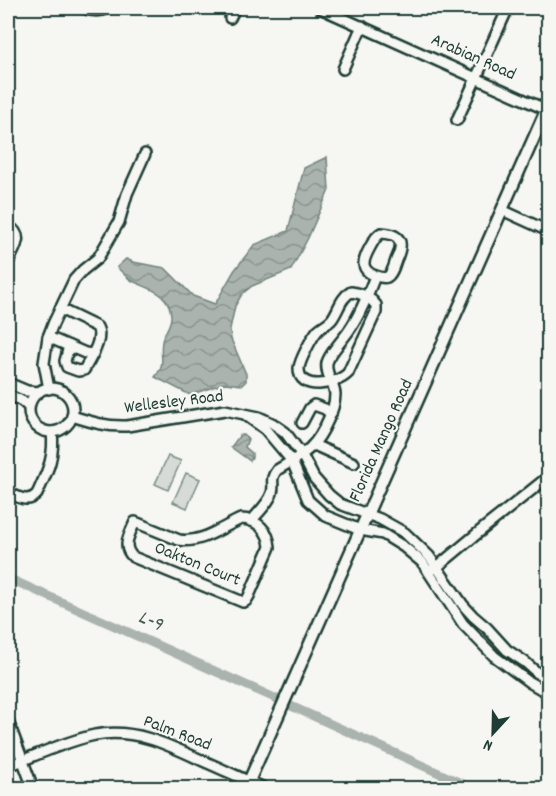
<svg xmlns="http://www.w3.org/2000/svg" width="556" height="796" font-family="Dekko,sans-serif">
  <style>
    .garden { fill: #d6dbd6; stroke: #7a8c85; stroke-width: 1.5 }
    .water { fill: url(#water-waves); stroke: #72847d; stroke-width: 1.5 }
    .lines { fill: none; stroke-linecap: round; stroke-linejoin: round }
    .canal { stroke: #aab3ae; stroke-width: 9 }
    .minor-casing { stroke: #1f3d34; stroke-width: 14 }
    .tertiary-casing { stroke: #1f3d34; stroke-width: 15 }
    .minor { stroke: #f6f6f2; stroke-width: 9 }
    .tertiary { stroke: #f6f6f2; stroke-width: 10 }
    .labels { text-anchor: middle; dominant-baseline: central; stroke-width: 4.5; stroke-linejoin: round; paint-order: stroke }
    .street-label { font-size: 18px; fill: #1f3d34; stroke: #f6f6f2 }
    .water-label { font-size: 20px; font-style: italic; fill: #425a52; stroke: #f6f6f2 }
  </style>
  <defs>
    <pattern id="water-waves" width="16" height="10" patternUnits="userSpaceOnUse" patternTransform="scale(1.5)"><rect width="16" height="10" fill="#aab3ae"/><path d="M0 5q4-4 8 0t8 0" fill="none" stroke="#8a938e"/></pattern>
  </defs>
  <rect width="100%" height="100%" fill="#f6f6f2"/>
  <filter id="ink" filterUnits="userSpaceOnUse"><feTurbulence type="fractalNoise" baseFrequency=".0167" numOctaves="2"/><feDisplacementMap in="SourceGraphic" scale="12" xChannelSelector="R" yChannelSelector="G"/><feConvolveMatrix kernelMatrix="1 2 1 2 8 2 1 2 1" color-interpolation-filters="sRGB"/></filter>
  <g filter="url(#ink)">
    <g class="garden">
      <polygon points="168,456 181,461 168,490 155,484"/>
      <polygon points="186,473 200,479 187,508 173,502"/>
    </g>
    <g class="water">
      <path d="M327 157 329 190 308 238 291 270 252 286 242 294 235 306 230 329 231 339 246 374V381L242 385 225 383 190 395 155 377C167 362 159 357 162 342 163 332 172 326 171 315 169 291 147 289 131 280 126 277 121 271 117 267L126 259 133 262 165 268 193 296 215 304 234 271 254 245 288 231 304 168Z"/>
      <polygon points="240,435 244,435 248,439 245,447 252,453 252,458 250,461 231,447"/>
    </g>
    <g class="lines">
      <g class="canal">
        <polyline points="8,578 277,699"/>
        <polyline points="291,706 472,788"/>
      </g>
      <defs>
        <g id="minor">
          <path d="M83 8C93 12 100 12 109 8"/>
          <polyline points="320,8 547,110"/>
          <polyline points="230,18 235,8"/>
          <polyline points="343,69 362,26"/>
          <polyline points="457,120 508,8"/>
          <polyline points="502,210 548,231"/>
          <path d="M8 226C26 236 14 248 8 263"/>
          <path d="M381 233C402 234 404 243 396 260 394 266 392 274 387 277 382 279 377 276 373 275 369 273 365 270 364 265 363 258 375 236 381 233Z"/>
          <path d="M351 292C361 293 370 297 376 305V312L348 373C338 384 298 393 299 368 300 360 312 337 318 330 322 326 329 323 332 319 339 310 340 298 351 292Z"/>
          <path d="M60 309 97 327C104 340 90 358 84 370L78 371 67 367 65 361 69 346"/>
          <polyline points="48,337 85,353 93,354"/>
          <polyline points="8,383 27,391 39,392"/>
          <circle cx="51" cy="410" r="22"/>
          <polyline points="49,389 44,363 48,337 53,324 74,280 83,270 98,258 119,222 127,194 145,154"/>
          <polyline points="8,394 22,401 29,407"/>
          <path d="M72 416C91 422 107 427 127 426L225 410 259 417 272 423 285 432 302 455 314 478 329 495 340 504 380 519 405 533 429 556 463 605 473 616 487 628 507 650 525 662 542 677 548 681"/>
          <polyline points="247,416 265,429 292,461 308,500 326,516 360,530 383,534 404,547 422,562 463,624 494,656 529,682 548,693"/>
          <polyline points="302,423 310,408 314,405 325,409 331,414"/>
          <polyline points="314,445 354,463"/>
          <path d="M8 492C18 497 28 504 37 494 47 472 55 458 52 432"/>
          <path d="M241 519C257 519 269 531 270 547L249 596 246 601 243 602 133 557C121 546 130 534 135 522L179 540C201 544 222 527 241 519Z"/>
          <path d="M251 521C258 513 269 503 272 493 275 483 269 480 277 470 303 454 315 450 328 420 332 412 335 404 335 394 334 384 325 374 327 363 329 353 344 339 350 329 361 313 368 294 375 276"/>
          <polyline points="433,569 437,567 484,528 548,477"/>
          <polyline points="8,721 33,788"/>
          <path d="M8 766C35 756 66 741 95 735 134 728 167 744 201 760 222 769 243 779 264 788"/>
        </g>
        <polyline id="tertiary" points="246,788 548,106"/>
      </defs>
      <use href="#minor" class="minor-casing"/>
      <use href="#tertiary" class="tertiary-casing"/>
      <use href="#minor" class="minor"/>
      <use href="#tertiary" class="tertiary"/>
    </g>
  </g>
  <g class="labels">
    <g class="street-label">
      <text transform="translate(473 58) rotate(24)">Arabian Road</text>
      <text transform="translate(174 403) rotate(-7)">Wellesley Road</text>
      <text transform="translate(382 441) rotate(-66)">Florida Mango Road</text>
      <text transform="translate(197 565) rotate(22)">Oakton Court</text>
      <text transform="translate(177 734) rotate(21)">Palm Road</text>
    </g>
    <g class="water-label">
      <text transform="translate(150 622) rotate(24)">L-9</text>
    </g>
  </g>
  <rect width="556" height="796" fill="none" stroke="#f6f6f2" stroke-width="30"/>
  <rect x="15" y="15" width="526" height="766" fill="none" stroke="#1f3d34" stroke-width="2" filter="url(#ink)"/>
  <g transform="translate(493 733) rotate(202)" stroke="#f6f6f2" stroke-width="4.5" paint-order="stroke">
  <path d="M0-4.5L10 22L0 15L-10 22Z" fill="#1f3d34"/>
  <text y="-9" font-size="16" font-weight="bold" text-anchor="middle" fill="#1f3d34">N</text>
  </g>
</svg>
